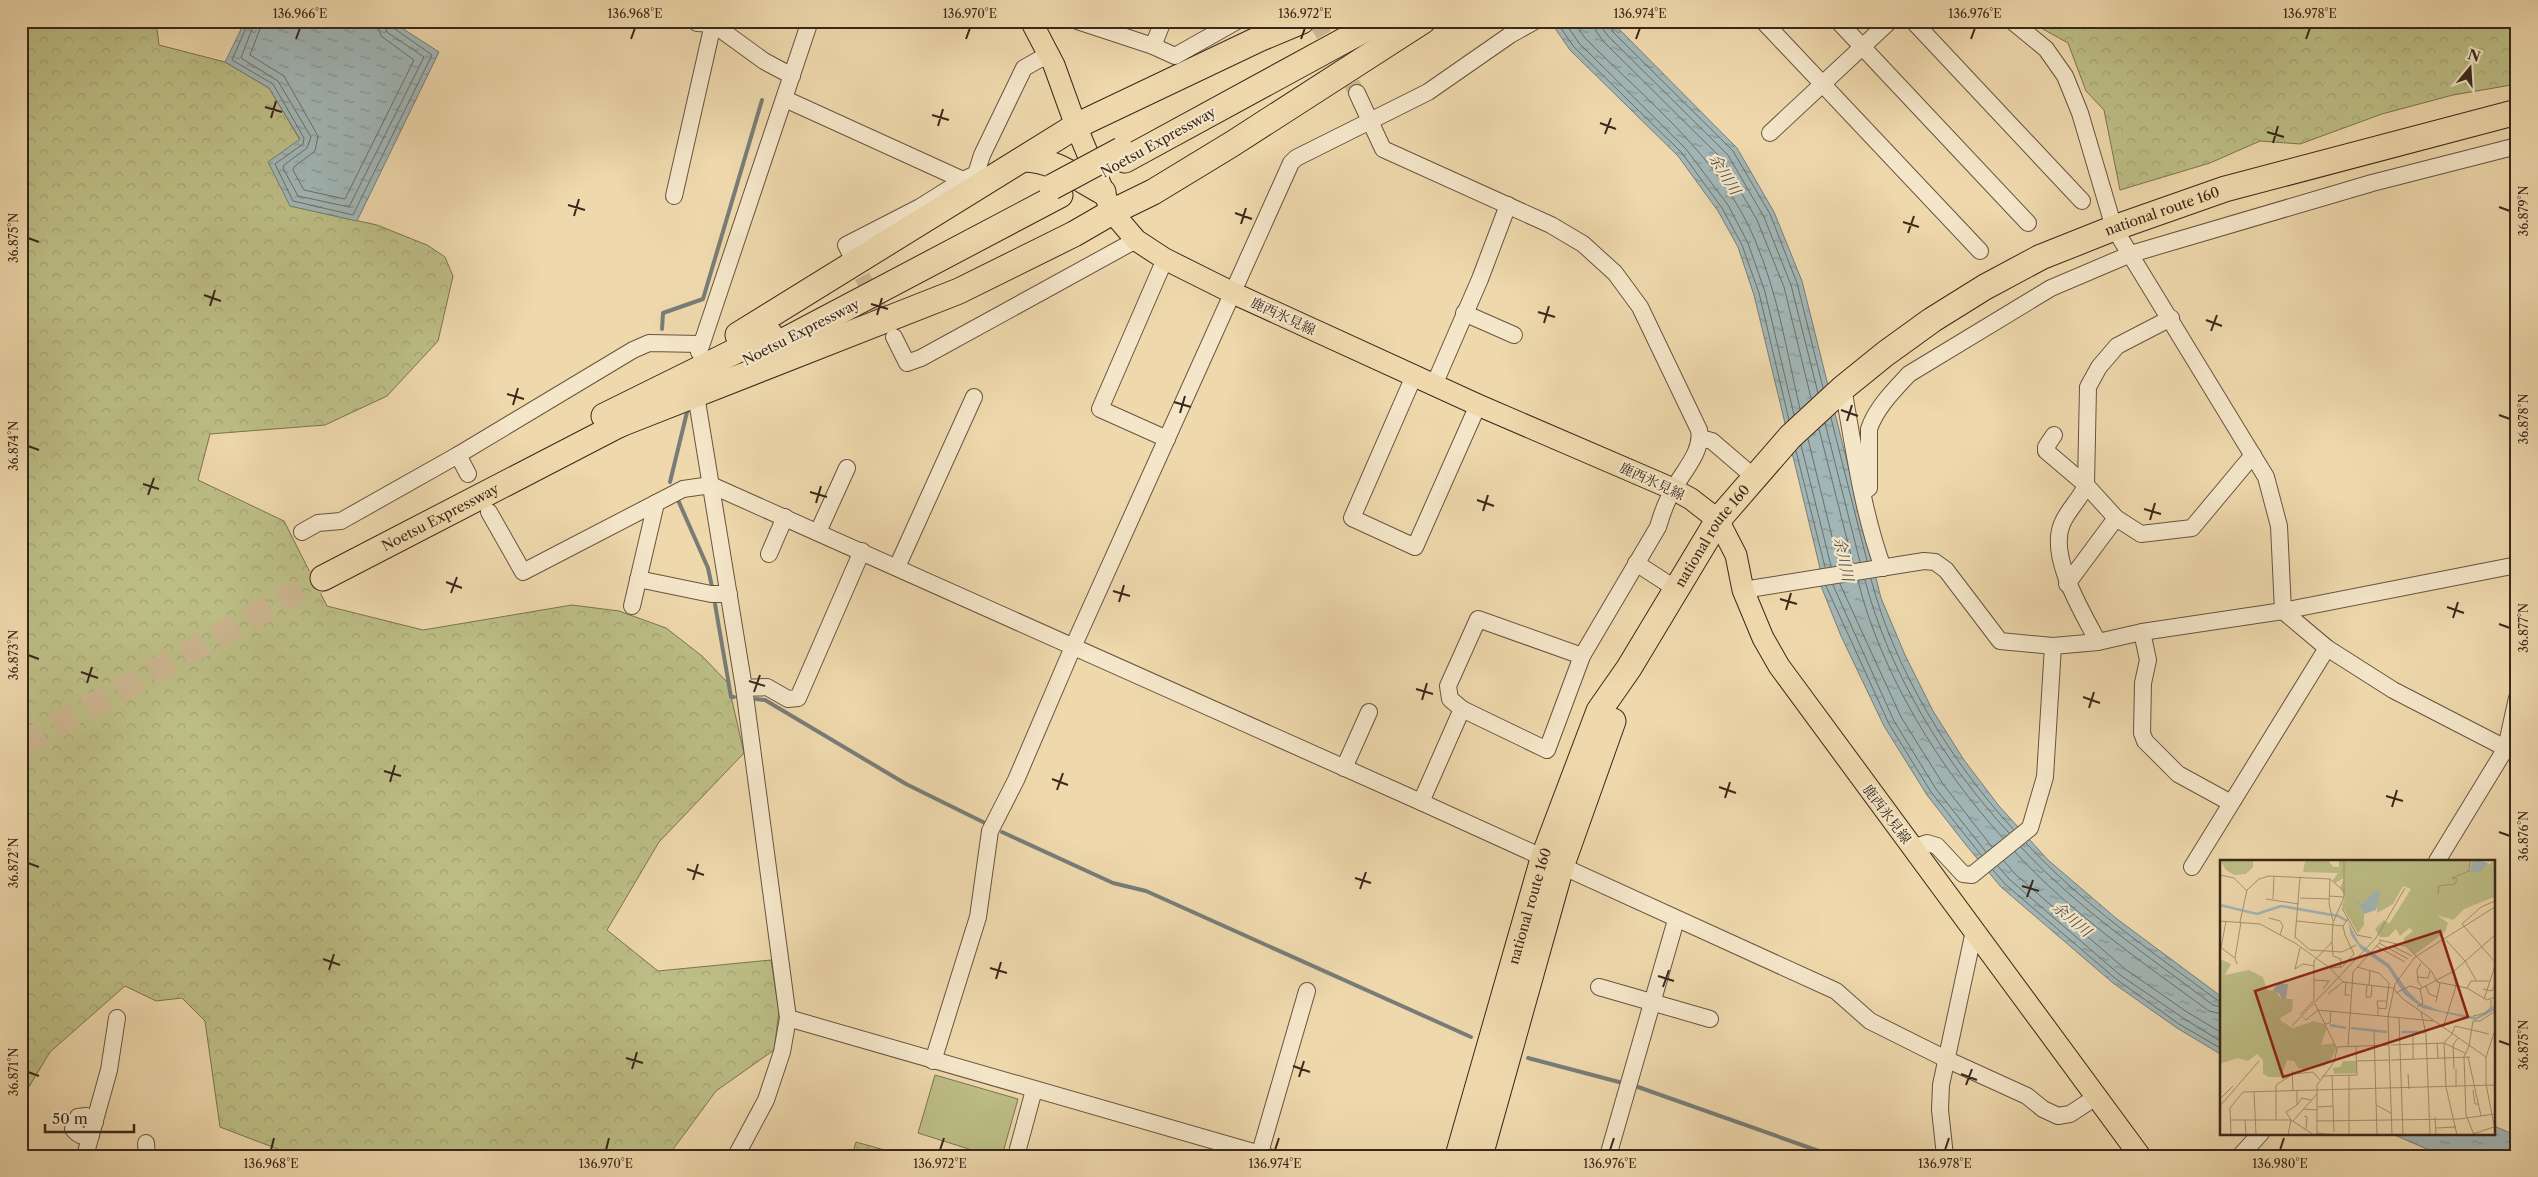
<svg xmlns="http://www.w3.org/2000/svg" width="2538" height="1177" font-family="'Libre Caslon Text','Noto Serif JP',serif">
  <style>
    .grass { fill: url(#grass-dots); stroke: #7c7350 }
    .forest { fill: url(#forest-crowns); stroke: #7c7350 }
    .pitch { fill: #bdbe86; stroke: #7c7350 }
    .water { fill: url(#water-ripples); stroke: #787d78 }
    .lines { fill: none; stroke-linecap: round; stroke-linejoin: round }
    .shore { stroke: #6e6f68; stroke-width: 1 }
    .stream { stroke: #787d78; stroke-width: 4 }
    .minor-tunnel { stroke: #cab58f; stroke-width: 16; stroke-dasharray: 16 8; stroke-linecap: butt }
    .highway-tunnel { stroke: #cab58f; stroke-width: 25; stroke-dasharray: 25 12; stroke-linecap: butt }
    .minor-casing { stroke: #67543f; stroke-width: 18 }
    .major-casing { stroke: #3a281b; stroke-width: 23 }
    .highway-casing { stroke: #3a281b; stroke-width: 27 }
    .minor { stroke: #f4e6c9; stroke-width: 16 }
    .major { stroke: #eed8ac; stroke-width: 21 }
    .highway { stroke: #eed8ac; stroke-width: 25 }
    .highway-bridge-casing { stroke: #3a281b; stroke-width: 27; stroke-linecap: butt }
    .highway-bridge { stroke: #eed8ac; stroke-width: 25 }
    .ticks { fill: none; stroke: #3a281b; stroke-width: 2 }
    .labels { text-anchor: middle; dominant-baseline: central; stroke-width: 4.5; stroke-linejoin: round; paint-order: stroke }
    .street-label { font-size: 14px; fill: #3a281b; stroke: #f4e6c9 }
    .water-label { font-size: 15px; font-style: italic; fill: #544c42; stroke: #f4e6c9 }
    .inset-river { fill: none; stroke: #a1b6b6; stroke-width: 2.5 }
    .inset-road { fill: none; stroke: #a69272; stroke-width: 1 }
    .view { fill: #8f2418; fill-opacity: 0.15; stroke: #8f2418; stroke-width: 2.5 }
    .inset-edge { fill: none; stroke: #3a281b; stroke-width: 2.5 }
    .neatline { fill: none; stroke: #3a281b; stroke-width: 2 }
    .ticks-label { font-size: 12px; text-anchor: middle; fill: #3a281b }
  </style>
  <defs>
    <pattern id="grass-dots" width="8" height="8" patternUnits="userSpaceOnUse" patternTransform="scale(1.25)"><rect width="8" height="8" fill="#bdbe86"/><path d="M2 2h.1M6 6h.1" fill="none" stroke="#a3a373" stroke-width="1.8" stroke-linecap="round"/></pattern>
    <pattern id="forest-crowns" width="20" height="18" patternUnits="userSpaceOnUse" patternTransform="scale(1.25)"><rect width="20" height="18" fill="#bdbe86"/><path d="M2 6a3 3 0 1 1 6 0M12 15a3 3 0 1 1 6 0" fill="none" stroke="#a3a373"/></pattern>
    <pattern id="water-ripples" width="26" height="14" patternUnits="userSpaceOnUse" patternTransform="scale(1.25)"><rect width="26" height="14" fill="#a1b6b6"/><path d="M2 4q2-2 4 0t4 0M15 11q2-2 4 0t4 0" fill="none" stroke="#849493"/></pattern>
  </defs>
  <rect width="100%" height="100%" fill="#eed8ac"/>
  <filter id="stains"><feTurbulence type="fractalNoise" baseFrequency=".004" numOctaves="4"/><feColorMatrix values="0 0 0 0 .2 0 0 0 0 .09 0 0 0 0 .02 0 0 0 .5 -.17"/></filter>
  <radialGradient id="worn" r=".72"><stop offset=".6" stop-color="#630" stop-opacity="0"/><stop offset="1" stop-color="#630" stop-opacity=".3"/></radialGradient>
  <polygon class="grass" points="856,1142 906,1156 852,1156"/>
  <g class="forest">
    <polygon points="21,21 156,21 159,45 225,62 269,88 300,140 290,206 377,225 427,245 445,257 453,276 438,341 387,396 325,425 210,434 198,480 284,521 327,606 423,630 572,605 619,611 666,628 702,656 728,683 744,753 659,842 607,930 658,971 771,960 779,1012 774,1050 716,1091 668,1156 399,1156 341,1150 328,1156 296,1156 220,1127 205,1021 182,998 156,1001 125,986 50,1052 21,1100"/>
    <polygon points="2035,21 2517,21 2517,84 2453,95 2382,114 2300,144 2260,141 2210,163 2120,190 2104,110 2086,91 2068,43 2034,24"/>
  </g>
  <polygon class="pitch" points="935,1075 1018,1099 1002,1156 991,1156 918,1133"/>
  <g class="water">
    <polygon points="245,21 391,21 439,52 357,221 290,206 268,162 300,139 269,88 225,62"/>
    <polygon points="1550,21 1611,21 1737,148 1774,212 1802,281 1881,598 1905,655 1933,711 1964,760 1999,806 2048,860 2117,919 2222,997 2222,1055 2177,1028 2113,983 2001,887 1966,845 1927,795 1884,726 1841,636 1821,586 1817,571 1820,568 1754,295 1738,247 1718,211 1678,156 1570,50"/>
    <polygon points="2494,1126 2517,1136 2517,1156 2443,1156 2390,1133 2494,1133"/>
  </g>
  <g class="lines">
    <g class="shore">
      <polyline points="249,21 232,60 273,84 304,138 303,144 275,164 293,201 353,215 432,55 392,27 390,21"/>
      <polyline points="255,21 241,58 278,81 311,137 307,148 284,165 283,168 298,196 349,207 424,57 387,32 383,21"/>
      <polyline points="263,21 250,55 284,76 318,136 315,151 294,167 293,170 304,190 345,199 414,60 381,36 376,21"/>
      <polyline points="1556,21 1574,47 1682,153 1722,208 1742,245 1759,293 1789,420"/>
      <polyline points="1564,21 1579,43 1686,149 1728,205 1748,243 1765,292 1794,415"/>
      <path d="M1573 21 1585 38C1646 100 1721 158 1755 240 1778 294 1787 353 1800 409"/>
      <polyline points="1594,21 1596,31 1603,41 1722,159 1757,220 1784,287 1811,398"/>
      <polyline points="1601,21 1602,28 1608,36 1728,155 1764,217 1791,285 1818,393"/>
      <polyline points="1608,21 1613,32 1733,151 1770,214 1797,283 1823,388"/>
      <polyline points="1831,418 1867,561"/>
      <polyline points="1825,423 1860,562"/>
      <polyline points="1819,429 1853,563"/>
      <polyline points="1808,439 1839,565"/>
      <polyline points="1801,445 1831,566"/>
      <polyline points="1796,451 1825,567"/>
      <path d="M1871 579C1894 669 1951 762 2013 829"/>
      <path d="M1865 580C1888 671 1946 765 2009 833"/>
      <path d="M1858 581C1881 673 1939 768 2003 838"/>
      <polyline points="1840,584 1901,717 1943,784 1992,847"/>
      <polyline points="1833,585 1894,721 1936,789 1986,852"/>
      <polyline points="1826,586 1889,724 1931,792 1981,855"/>
      <path d="M2026 843C2082 904 2151 951 2217 1000L2222 1001"/>
      <path d="M2021 847C2077 908 2147 955 2213 1005L2222 1007"/>
      <path d="M2015 852C2072 914 2142 962 2209 1011L2222 1014"/>
      <polyline points="2004,861 2015,874 2125,969 2187,1012 2222,1033"/>
      <polyline points="1998,866 2009,879 2120,975 2183,1018 2222,1042"/>
      <polyline points="1993,870 2005,884 2116,979 2179,1024 2222,1049"/>
    </g>
    <g class="stream">
      <polyline points="662,329 663,313 703,299 762,100"/>
      <polyline points="670,482 688,408"/>
      <polyline points="678,500 708,568 712,587"/>
      <polyline points="715,604 731,697 734,697"/>
      <polyline points="756,699 765,700 906,784 983,822"/>
      <polyline points="1002,832 1113,883 1146,891 1471,1037"/>
      <polyline points="1528,1058 1619,1082"/>
      <polyline points="1638,1087 1833,1156"/>
    </g>
    <g class="minor-tunnel">
      <polyline points="1316,21 1357,93"/>
      <polyline points="851,255 889,328"/>
    </g>
    <polyline class="highway-tunnel" points="21,745 323,578"/>
    <defs>
      <g id="minor">
        <polyline points="1077,21 1153,46 1175,56 1237,21"/>
        <polyline points="1763,21 1980,251"/>
        <polyline points="1838,21 2028,223"/>
        <polyline points="1913,21 2082,201"/>
        <polyline points="2012,21 2046,49 2065,76 2080,113 2114,228 2266,477 2279,526 2283,611 2327,648 2393,690 2517,754"/>
        <polyline points="697,23 713,24 764,61 792,76"/>
        <polyline points="1153,46 1163,21"/>
        <path d="M1357 93 1383 149 1551 225 1583 244 1615 273 1640 307 1699 430C1703 452 1683 471 1673 490 1666 502 1662 513 1658 527L1582 656 1547 750 1462 709 1421 802"/>
        <polyline points="785,99 963,180 920,207 846,245 851,255"/>
        <polyline points="1770,133 1890,21"/>
        <polyline points="963,180 976,174 982,155 1024,68 1049,54"/>
        <polyline points="674,196 713,24"/>
        <polyline points="1165,259 1100,409 1167,439"/>
        <polyline points="1464,313 1514,335"/>
        <polyline points="894,337 907,363 921,358 1136,240"/>
        <polyline points="699,352 810,21"/>
        <polyline points="1414,376 1352,518 1415,547 1478,405"/>
        <polyline points="1434,385 1480,279 1508,205"/>
        <path d="M1843 388C1854 448 1862 510 1883 568"/>
        <polyline points="697,401 744,688 788,1018 782,1052 766,1100 736,1156"/>
        <polyline points="2054,435 2046,447 2046,451 2086,485 2116,518 2141,534 2192,528 2253,455"/>
        <polyline points="1700,438 1712,441 1754,477"/>
        <polyline points="468,474 458,455 633,350 649,343 700,344"/>
        <path d="M1863 492 1869 488V429C1876 408 1894 390 1909 374L2051 288 2131 254 2372 183 2517 146"/>
        <polyline points="489,512 523,572 683,489 711,485 1421,802 1836,991 1870,1021 1948,1060 2027,1096 2043,1109 2058,1116 2070,1114 2096,1097"/>
        <polyline points="302,532 318,523 341,521 458,455"/>
        <polyline points="818,532 847,468"/>
        <polyline points="769,554 785,517"/>
        <polyline points="1636,563 1676,589"/>
        <polyline points="897,567 974,397"/>
        <polyline points="638,579 711,594 729,594"/>
        <polyline points="2067,584 2116,518"/>
        <polyline points="1743,590 1924,561 1935,562 1946,570 2000,641 2053,646 2098,642 2142,632 2283,611 2517,565"/>
        <polyline points="632,606 656,503"/>
        <polyline points="2142,632 2148,660 2143,683 2142,733 2145,741 2178,774 2231,803"/>
        <path d="M2098 642C2083 613 2048 557 2062 524 2068 509 2080 500 2086 485L2088 387 2099 367 2117 346 2171 318"/>
        <polyline points="744,688 767,687 788,699 798,698 862,551"/>
        <polyline points="1462,709 1450,699 1448,686 1478,619 1582,656"/>
        <polyline points="1344,768 1369,712"/>
        <polyline points="1912,848 1927,843 1937,846 1963,874 1972,875 2030,828 2045,777 2053,646"/>
        <polyline points="2437,861 2506,748 2517,698"/>
        <polyline points="2192,867 2327,648"/>
        <polyline points="1599,987 1710,1019"/>
        <polyline points="788,1018 1267,1156"/>
        <polyline points="933,1061 978,917 990,831 1016,780 1073,647 1291,163 1296,158 1428,92 1510,35 1535,21"/>
        <path d="M91 1135C82 1137 79 1136 73 1129L78 1117 86 1116 95 1122"/>
        <polyline points="146,1143 147,1156"/>
        <polyline points="85,1156 109,1070 117,1018"/>
        <polyline points="1016,1156 1034,1090"/>
        <polyline points="1259,1156 1307,991"/>
        <polyline points="1608,1156 1676,920"/>
        <polyline points="1945,1156 1940,1110 1941,1085 1974,931"/>
        <polyline points="2240,1156 2261,1133"/>
      </g>
      <polyline id="major" points="1031,21 1054,65 1076,126 1112,212 1136,240 1165,259 1233,293 1478,405 1673,489 1691,499 1718,520 1736,555 1743,590 1763,638 1779,666 2140,1156"/>
      <g id="highway">
        <path d="M1024 159C1053 159 1079 179 1103 192"/>
        <polyline points="1125,160 1380,21"/>
        <polyline points="738,335 1076,126 1259,39 1302,21"/>
        <polyline points="757,355 1060,195"/>
        <polyline points="604,416 770,334"/>
        <polyline points="618,425 959,291 1074,234 1112,212 1153,192 1232,144 1423,21"/>
        <path id="s1" d="M323 578 632 418"/>
        <path id="s2" d="M1458 1156 1543 859 1599 711 1629 668 1718 520 1790 437 1843 388 1885 354 1932 320 1985 287 2041 257 2114 228 2225 189 2517 112"/>
        <polyline points="1480,1156 1561,867 1613,721"/>
      </g>
    </defs>
    <use href="#minor" class="minor-casing"/>
    <use href="#major" class="major-casing"/>
    <use href="#highway" class="highway-casing"/>
    <use href="#minor" class="minor"/>
    <use href="#major" class="major"/>
    <use href="#highway" class="highway"/>
    <defs>
      <polyline id="highway-bridge" points="1052,187 1121,150"/>
    </defs>
    <use href="#highway-bridge" class="highway-bridge-casing"/>
    <use href="#highway-bridge" class="highway-bridge"/>
  </g>
  <path class="ticks" d="M296 39 300 28M631 39 635 28M966 39 970 28M1301 39 1305 28M1636 39 1640 28M1971 39 1975 28M2306 39 2310 28M265 107 282 112M932 115 949 120M271 118 276 101M1600 123 1616 129M938 126 943 109M2267 132 2284 137M1605 134 1611 118M2273 143 2278 126M568 205 585 210M2499 207 2510 211M1235 213 1252 219M574 216 579 199M1903 222 1919 227M1241 224 1246 208M1908 233 1914 216M28 238 39 242M204 295 221 301M871 304 888 309M210 306 215 290M1538 312 1555 317M877 315 882 298M2206 320 2222 326M1544 323 1549 306M2211 331 2217 315M507 394 524 399M1174 402 1191 407M513 405 518 388M1841 410 1858 416M1180 413 1185 396M2499 415 2510 419M1847 421 1852 405M28 446 39 450M143 484 159 489M810 492 827 497M148 495 154 478M1477 500 1494 506M816 503 821 486M2144 509 2161 514M1483 511 1488 495M2150 520 2155 503M446 582 462 588M1113 591 1130 596M451 593 457 577M1780 599 1797 604M1119 602 1124 585M2447 607 2464 613M1786 610 1791 593M2453 618 2458 602M2499 624 2510 628M28 655 39 659M81 672 98 678M749 681 765 686M87 683 92 667M1416 689 1433 694M754 692 760 675M2083 697 2100 703M1422 700 1427 683M2089 708 2094 692M384 771 401 776M1052 779 1068 785M390 782 395 765M1719 787 1736 793M1057 790 1063 773M2386 796 2403 801M1725 798 1730 782M2392 807 2397 790M2499 832 2510 836M28 863 39 867M687 869 704 875M1355 878 1371 883M693 880 698 864M2022 886 2039 891M1360 889 1366 872M2027 897 2033 880M323 959 340 965M990 968 1007 973M329 970 334 954M1658 976 1674 981M996 979 1001 962M1663 987 1669 970M2499 1041 2510 1045M626 1058 643 1063M1293 1066 1310 1072M632 1069 637 1052M28 1072 39 1076M1961 1074 1977 1080M1299 1077 1304 1061M1966 1085 1972 1069M271 1150 274 1138M606 1150 609 1138M940 1150 944 1138M1275 1150 1279 1138M1610 1150 1614 1138M1945 1150 1949 1138M2280 1150 2284 1138"/>
  <g class="labels">
    <g class="street-label">
      <text transform="translate(1158 142) rotate(-29)">Noetsu Expressway</text>
      <text stroke="none"><textPath href="#s2" startOffset="1242">national route 160</textPath></text>
      <text transform="translate(1283 316) rotate(25)">鹿西氷見線</text>
      <text transform="translate(801 332) rotate(-27)">Noetsu Expressway</text>
      <text transform="translate(1652 481) rotate(25)">鹿西氷見線</text>
      <text stroke="none"><textPath href="#s1" startOffset="132">Noetsu Expressway</textPath></text>
      <text stroke="none"><textPath href="#s2" startOffset="676">national route 160</textPath></text>
      <text transform="translate(1887 814) rotate(53)">鹿西氷見線</text>
      <text stroke="none"><textPath href="#s2" startOffset="260">national route 160</textPath></text>
    </g>
    <g class="water-label">
      <text transform="translate(1725 174) rotate(58)">余川川</text>
      <text transform="translate(1844 559) rotate(78)">余川川</text>
      <text transform="translate(2072 919) rotate(40)">余川川</text>
    </g>
  </g>
  <g transform="translate(2220 860)">
    <rect width="275" height="275" fill="#eed8ac"/>
    <path d="M0 0H33V7L26 14 14 15 6 10ZM88 0H108L113 7H119V0L254 1 253 6 263 9 275 0 274 37 244 49 233 60 217 55 228 63 225 72 194 95 184 84V78L193 71 189 68 180 76 176 69 168 77H160L155 69 164 60 169 64 191 29 183 26 173 44 157 53V31L142 44 136 37 144 54V65L138 73 122 46 125 37 120 28 124 18 115 23 113 20 118 13 83 12 85 2ZM0 99 11 104 5 115 29 110 43 117 47 130 56 131 61 139H73L72 151 60 158 61 161 73 168 94 161 104 164 107 168 101 185 114 183 116 189 111 200 104 206 85 209 78 208 74 201 67 200 61 217H49L43 214V200L37 194 28 201 18 198 2 203 0 212Z" fill="#bdbe86"/>
    <path d="M123 201H136L137 213 114 214 113 208 120 207Z" fill="#bdbe86"/>
    <path d="M254 0H260L269 4 259 12H250ZM155 31 160 32 156 50 144 54 135 36 142 44ZM128 62 139 83 169 104 187 130 200 143 221 151 257 157 275 145V150L256 160 202 148 184 134 168 108 141 89 131 75ZM59 123 68 124 66 139H61L60 134 53 130Z" fill="#a1b6b6"/>
    <path class="inset-river" d="M0 45 37 54 61 46 118 56 127 61M110 165 126 168M131 168 167 172M181 172H205"/>
    <path class="inset-road" d="M0 15 14 18 27 31M110 19 109 44 113 61M218 34 219 26 235 24 237 19 232 18 249 11 250 0M109 36 124 37M80 38 109 39M46 39 79 44M53 39 54 16M275 41 261 47 242 64 275 102M122 48 137 75 152 78M49 58 60 61 63 66 60 75M0 61 40 64 75 83 110 108 123 122 173 128 183 139 266 197M77 61 123 66M20 62 27 30 39 19 49 16 110 19 125 32M75 77 90 90 122 92 136 85M75 78 80 17M159 80 186 86 212 112 217 122 247 128 267 140 275 137M226 80 245 101 256 120M159 83 188 99M176 83 174 87 192 96M156 86 185 102M0 87 15 98M1 88 6 61M201 103 197 110 198 122 203 128M17 104 15 98 21 62M120 107 121 99 113 96 112 82 113 63 124 37V0M137 107 159 113 169 123 166 149 158 148V156M110 108 122 107 134 94 125 75 123 66 128 59M75 109 83 104 94 106M75 109 80 88M198 117 208 118 210 111M94 120 109 121 103 129M126 122 125 135H130M147 125 146 137H151L152 126M149 125 150 110M206 126 209 134 217 137M247 128 251 121H269M263 129 272 131 275 125M176 133 190 126 200 129 234 111 275 75M108 134 123 122M264 139 275 106M94 140V101L112 82M216 142 220 123M95 144 117 189 114 202 97 225V275M197 147 203 143 200 129M158 148 157 141H166M201 152 206 174 210 275M80 155 94 140M253 156 266 153 271 147V140M83 157 86 160 98 150 214 161M179 158 183 275M105 164 110 163 111 151M72 166 156 78 185 28M223 168 236 126 234 111M275 170 266 197V224L275 270M154 172 157 275M232 174 224 183 226 227 237 275M232 174 235 166 269 174M193 176V199M217 183 218 198M171 185 224 183 245 193M128 186 133 112 162 80M117 187 169 185M248 197 261 256M171 200 250 197M137 201 170 200M234 209 233 185 238 178M236 209V227M72 211 73 231M188 214 189 229M102 216 137 215 136 186M112 216 114 272M253 230 255 244H259M77 231V245L82 238 91 240M34 232 36 275M0 239 13 226M156 245 171 253M0 246 39 201M98 247 113 246M83 249 98 250M84 256 87 257 86 269M215 257 216 275M11 260H71L94 275M25 260 26 275M56 260V225L73 214 93 212 100 220M71 260 66 252 77 245M73 261 97 234M96 261 239 259 275 254M216 268 236 267M96 273 118 275M253 274 274 267M11 275 10 248 23 232 275 225M68 275 71 260M129 275V215M172 275 168 157 175 124 195 97 275 47M254 275 246 255 244 197 249 186 253 161H260L274 152"/>
    <path class="view" d="M220 71 248 157 63 217 35 131Z"/>
    <rect width="275" height="275" class="inset-edge"/>
  </g>
  <rect width="2538" height="1177" fill="none" stroke="#eed8ac" stroke-width="55"/>
  <g transform="translate(2470 68) rotate(18)" stroke="#f4e6c9" stroke-width="4" paint-order="stroke">
  <path d="M0-4L9 19L0 12L-9 19Z" fill="#3a281b"/>
  <text y="-8" font-size="14" font-weight="bold" text-anchor="middle" fill="#3a281b">N</text>
  </g>
  <path d="M45 1124v8h89v-8" fill="none" stroke="#3a281b" stroke-width="2.5"/>
  <text x="52" y="1124" font-size="15" fill="#3a281b" stroke="#f4e6c9" stroke-width="4" paint-order="stroke">50 m</text>
  <rect x="28" y="28" width="2482" height="1122" class="neatline"/>
  <g class="ticks-label">
    <text x="300" y="18">136.966°E</text>
    <text x="635" y="18">136.968°E</text>
    <text x="970" y="18">136.970°E</text>
    <text x="1305" y="18">136.972°E</text>
    <text x="1640" y="18">136.974°E</text>
    <text x="1975" y="18">136.976°E</text>
    <text x="2310" y="18">136.978°E</text>
    <text transform="translate(2524 211) rotate(-90)" y="4">36.879°N</text>
    <text transform="translate(14 238) rotate(-90)" y="4">36.875°N</text>
    <text transform="translate(2524 419) rotate(-90)" y="4">36.878°N</text>
    <text transform="translate(14 446) rotate(-90)" y="4">36.874°N</text>
    <text transform="translate(2524 628) rotate(-90)" y="4">36.877°N</text>
    <text transform="translate(14 655) rotate(-90)" y="4">36.873°N</text>
    <text transform="translate(2524 836) rotate(-90)" y="4">36.876°N</text>
    <text transform="translate(14 863) rotate(-90)" y="4">36.872°N</text>
    <text transform="translate(2524 1045) rotate(-90)" y="4">36.875°N</text>
    <text transform="translate(14 1072) rotate(-90)" y="4">36.871°N</text>
    <text x="271" y="1168">136.968°E</text>
    <text x="606" y="1168">136.970°E</text>
    <text x="940" y="1168">136.972°E</text>
    <text x="1275" y="1168">136.974°E</text>
    <text x="1610" y="1168">136.976°E</text>
    <text x="1945" y="1168">136.978°E</text>
    <text x="2280" y="1168">136.980°E</text>
  </g>
  <rect width="100%" height="100%" filter="url(#stains)"/>
  <rect width="100%" height="100%" fill="url(#worn)"/>
</svg>
